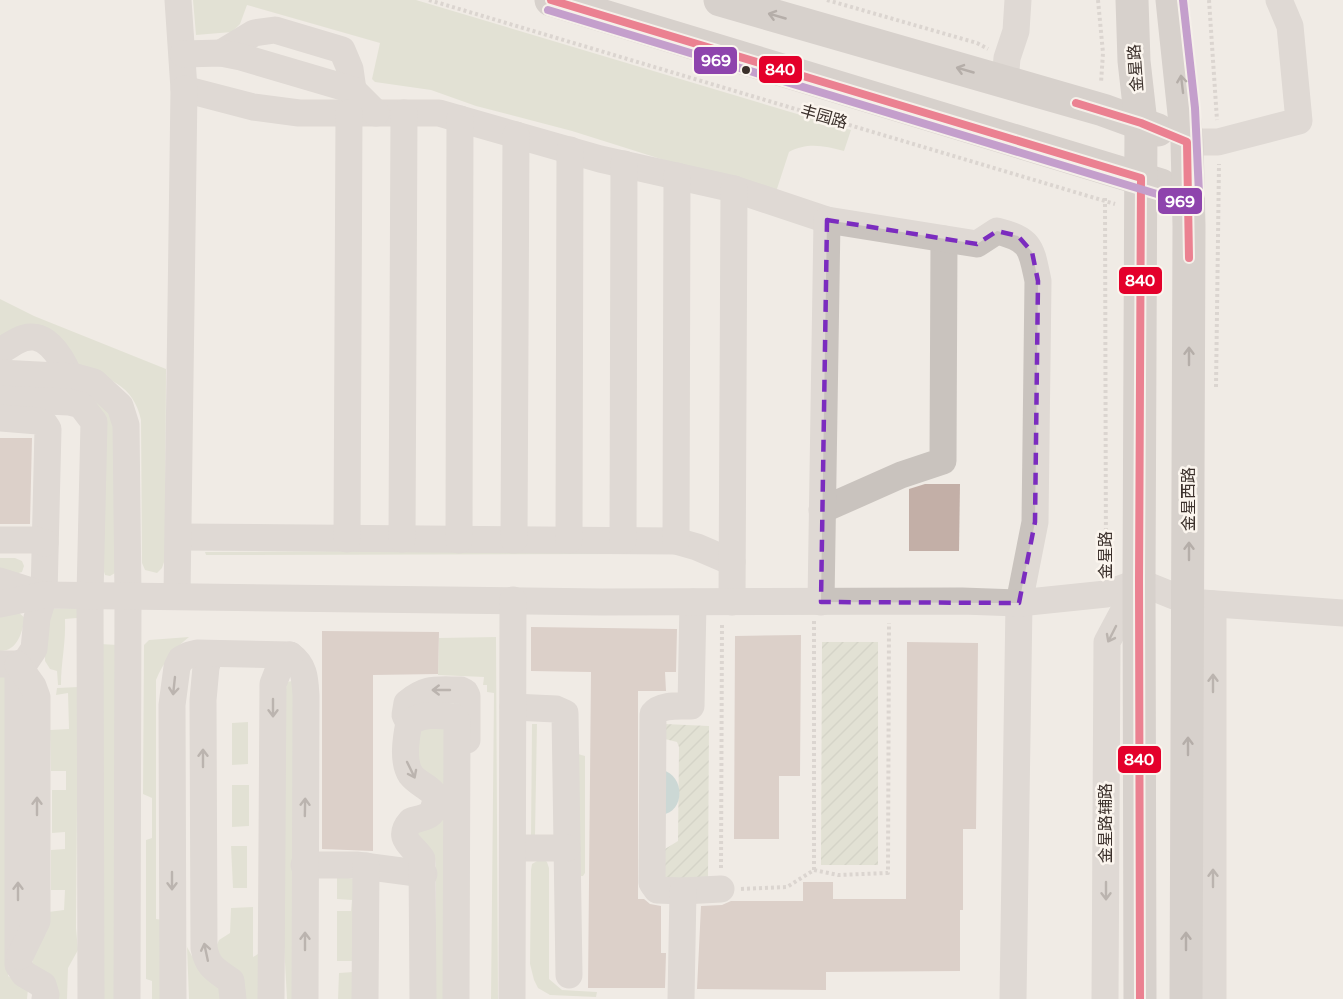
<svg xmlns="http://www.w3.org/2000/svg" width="1343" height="999" font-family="'Varela Round','Noto Sans SC',sans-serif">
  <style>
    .green { fill: #d1d6bf }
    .forest { fill: url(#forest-crowns) }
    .garden { fill: url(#garden-furrows) }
    .water { fill: #a1c2c1 }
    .building { fill: #c3afa7 }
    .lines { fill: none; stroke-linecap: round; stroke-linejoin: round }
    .path { stroke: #c2bbb6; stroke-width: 4; stroke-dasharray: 3 3; stroke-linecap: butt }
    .minor { stroke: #c9c3be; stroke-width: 27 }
    .major { stroke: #b8b1ad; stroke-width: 33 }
    .bus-1-casing { stroke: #fbf5ee; stroke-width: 12 }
    .bus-2-casing { stroke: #fbf5ee; stroke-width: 12 }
    .bus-1 { stroke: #e4002b; stroke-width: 8 }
    .bus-2 { stroke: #8e44ad; stroke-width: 8 }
    .oneway { stroke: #6d645f }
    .oneway2 { stroke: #7b726d }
    .marked { fill: none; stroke: #7b2cbf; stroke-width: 4.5; stroke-dasharray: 12 8; stroke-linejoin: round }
    .bus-dot { fill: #3b302b; stroke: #fbf5ee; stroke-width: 2 }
    .labels { text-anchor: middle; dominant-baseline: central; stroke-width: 5; stroke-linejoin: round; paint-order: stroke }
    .street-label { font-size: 16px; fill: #3b302b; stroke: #fbf5ee }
    .line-badge { stroke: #fbf5ee; stroke-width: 2 }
    .badge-label { font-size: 16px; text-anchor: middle; font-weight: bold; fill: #fff }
  </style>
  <defs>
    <pattern id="forest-crowns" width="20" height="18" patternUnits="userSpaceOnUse" patternTransform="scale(1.5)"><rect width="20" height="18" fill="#d1d6bf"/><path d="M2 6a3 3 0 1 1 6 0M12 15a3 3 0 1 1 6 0" fill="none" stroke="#b4b8a4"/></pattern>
    <pattern id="garden-furrows" width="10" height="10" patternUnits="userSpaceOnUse" patternTransform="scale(1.5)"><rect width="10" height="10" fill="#d1d6bf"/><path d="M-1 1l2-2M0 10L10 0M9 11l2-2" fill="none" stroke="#b4b8a4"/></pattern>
  </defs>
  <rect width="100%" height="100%" fill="#f0ebe5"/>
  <g class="green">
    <path d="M193 0H416L851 130 844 151C824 146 808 142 789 152L775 195 572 131 476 106 431 90 375 82 372 79 380 43 247 5 240 24 232 32 196 35Z"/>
    <path d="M0 299 34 316 166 369 165 559 162 568 157 573 145 570 142 563 141 420C134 385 107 376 76 369L67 355 0 343Z"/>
    <polygon points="85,390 113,414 115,573 110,576 105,575 102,565"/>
    <polygon points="0,558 15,558 22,561 24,566 22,572 12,575 0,575"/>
    <path d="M77 608V618L65 619C66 643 61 662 61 685H58L57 671 50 669 45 661V611L51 609Z"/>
    <path d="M0 612H18L25 618C22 632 18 651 0 651Z"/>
    <path d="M189 637C174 649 163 662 156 680V919L163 920 162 999H152V981L146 979V840L152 838V798L143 794 144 645 149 640Z"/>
    <polygon points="496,637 498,999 491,999 494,693 487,692 487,685 483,685 484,677 438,675 439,638"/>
    <polygon points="101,644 117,645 117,999 100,999"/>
    <polygon points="0,671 8,672 8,976 28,989 27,999 0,999"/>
    <polygon points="292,681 294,688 293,999 287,999 284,945 284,703 287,682"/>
    <path d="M78 687 76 928 78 950 68 968 67 999H51L32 968 34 944C49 934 49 930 48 912L64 910 65 890H51V850L65 849V832L52 833V790H66V771H51L50 730 69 729 68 693 56 695 57 688Z"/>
    <polygon points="248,722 248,764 232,765 232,723"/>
    <polygon points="532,724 537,724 535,836 531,836"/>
    <polygon points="446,728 448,999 436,999 436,868 435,857 413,829 427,824 416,761 419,729"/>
    <polygon points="578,754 585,756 585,873 583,876 578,876"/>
    <polygon points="232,785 249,785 249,826 232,827"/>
    <polygon points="231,846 247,846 247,888 233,888"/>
    <polygon points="542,858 547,862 549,868 549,979 562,990 597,992 596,997 550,995 538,988 534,980 530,964 531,870 532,864"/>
    <polygon points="337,876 354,879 355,999 338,999 339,973 353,972 353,961 337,961 337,911 351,911 352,900 337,899"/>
    <polygon points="253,907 253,957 258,954 258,999 242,999 216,947 219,940 230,933 231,908"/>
    <polygon points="187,947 192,956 224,985 225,999 189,999"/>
  </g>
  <polygon class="forest" points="376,551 668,554 206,555 205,552"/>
  <g class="garden">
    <polygon points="822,642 878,642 878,865 821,865"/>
    <polygon points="665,724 709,726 708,878 664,880 665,849 678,841 679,747 677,742 661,738"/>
  </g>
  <path class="water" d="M662 770C685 775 686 812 661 815Z"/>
  <g class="building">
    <polygon points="0,438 32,438 30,524 0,524"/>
    <polygon points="925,484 960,484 959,551 909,551 909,489"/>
    <polygon points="531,627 677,629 676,672 665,672 666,691 638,691 638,899 644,899 650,904 661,906 661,953 666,953 665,988 588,988 591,672 531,671"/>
    <polygon points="322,631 439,632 438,674 373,675 373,851 322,849"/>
    <polygon points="801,635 800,776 779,776 779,839 734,839 735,636"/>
    <polygon points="907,642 978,643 976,829 963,829 963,910 960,910 960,971 826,972 826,990 697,989 701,906 722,905 731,901 803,901 803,882 833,882 833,899 906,899"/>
  </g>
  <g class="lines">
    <g class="path">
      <polyline points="429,0 1115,204"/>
      <polyline points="827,0 977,43 988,49"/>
      <polyline points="1098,0 1103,53 1101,83"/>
      <polyline points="1209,0 1217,120"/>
      <polyline points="1105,198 1106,572"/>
      <polyline points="1216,387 1219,164"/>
      <polyline points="721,868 722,624"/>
      <polyline points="814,870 814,621"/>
      <polyline points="741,889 787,887 814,870 838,875 888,873 889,623"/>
    </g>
    <g class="minor">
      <polyline points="178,0 184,89 253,107 299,113 439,113 600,159 734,189 827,220"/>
      <polyline points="221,53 254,33 275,30 342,50 350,69 353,90"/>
      <polyline points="183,54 221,53 241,57 353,90 376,113"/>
      <polyline points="1005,81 1007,58 1016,31 1018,0"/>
      <polyline points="1187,142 1218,142 1299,121 1290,26 1279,0"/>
      <path d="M0 351C6 348 11 344 17 341 44 326 61 356 70 377"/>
      <polyline points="0,373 76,377 94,382 120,406 126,425 128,597 127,999"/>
      <polyline points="0,399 69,402 81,405 94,422 90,595 91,999"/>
      <polyline points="0,418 38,421 44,423 48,429 44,595 37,618 34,649 26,661 18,664 1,664"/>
      <polyline points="822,510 901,475 943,461 944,239"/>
      <polyline points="179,537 676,541 697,547 732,562"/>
      <polyline points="347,539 349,113"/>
      <polyline points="402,539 404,113"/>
      <polyline points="0,540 35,540 45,543"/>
      <polyline points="459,540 460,119"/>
      <polyline points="514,540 516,135"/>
      <polyline points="569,540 570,150"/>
      <polyline points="623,540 624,164"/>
      <polyline points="676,541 677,176"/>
      <polyline points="0,581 44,595"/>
      <polyline points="177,596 184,89"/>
      <path d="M693 602 691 706C679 706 661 704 653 714L652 883 657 890 683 891 721 889"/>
      <polyline points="732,602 734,189"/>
      <path d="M821 602 827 220 977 244 997 231C1032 240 1031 248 1038 281L1035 522 1019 603 1013 999"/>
      <polyline points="0,604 44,595 602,602 962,601 1019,603 1106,594 1139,582 1189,602 1343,613"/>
      <path d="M210 654 206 667 203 700 204 948C208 968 216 970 231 981L233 999"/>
      <polyline points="18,664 18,965 24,974 43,985 46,995 45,999"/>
      <polyline points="18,665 33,686 37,697 37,921 20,956"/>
      <polyline points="513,707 556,709 565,713 569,975"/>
      <path d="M409 723 405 715 407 703C427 687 435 690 461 690L465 692 467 696V740"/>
      <polyline points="513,848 567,848"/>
      <polyline points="304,865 356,865 424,874"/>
      <path d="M173 999 172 705 177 667 181 659 189 655 197 653 290 655C305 666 305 679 306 696L305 999"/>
      <polyline points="271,999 273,684 280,666 290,655"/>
      <polyline points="365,999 366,866"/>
      <path d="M423 999 422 859C413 845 395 839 411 821 417 819 424 818 429 815 432 813 433 811 434 807 441 789 420 787 411 775 402 762 406 738 409 723 421 713 439 715 454 717L457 721 456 999"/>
      <polyline points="512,999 513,600"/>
      <polyline points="681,999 683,891"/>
      <polyline points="1105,999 1107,642 1139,582"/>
      <polyline points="1213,999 1213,604"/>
    </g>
    <g class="major">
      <polyline points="551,0 1161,185"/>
      <polyline points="720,0 1103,110 1158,130"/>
      <polyline points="1132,0 1134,61 1141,123 1139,582 1140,999"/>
      <polyline points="1172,0 1187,142 1189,226 1186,999"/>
    </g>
    <defs>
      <g id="bus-1">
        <polyline points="551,0 1141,178 1139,582 1140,999"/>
        <polyline points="1076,103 1141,123 1187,142 1189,258"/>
      </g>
      <polyline id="bus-2" points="548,10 1190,204 1197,201 1199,194 1195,108 1183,0"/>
    </defs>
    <use href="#bus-1" class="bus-1-casing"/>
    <use href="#bus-2" class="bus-2-casing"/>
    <use href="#bus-1" class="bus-1"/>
    <use href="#bus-2" class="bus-2"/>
  </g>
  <defs><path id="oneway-shaft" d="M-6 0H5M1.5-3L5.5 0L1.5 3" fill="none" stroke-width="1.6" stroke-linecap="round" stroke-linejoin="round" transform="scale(1.5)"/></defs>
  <g class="oneway">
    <use href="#oneway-shaft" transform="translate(777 16) rotate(-164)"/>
    <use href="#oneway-shaft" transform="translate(965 70) rotate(-164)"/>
    <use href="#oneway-shaft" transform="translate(1182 84) rotate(-97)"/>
    <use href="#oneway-shaft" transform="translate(1189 356) rotate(-90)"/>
    <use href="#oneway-shaft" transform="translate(1189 551) rotate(-90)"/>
    <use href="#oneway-shaft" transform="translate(1188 746) rotate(-90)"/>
    <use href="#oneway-shaft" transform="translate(1186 941) rotate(-90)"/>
  </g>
  <g class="oneway2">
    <use href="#oneway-shaft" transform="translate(1112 634) rotate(117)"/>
    <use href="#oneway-shaft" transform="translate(1213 683) rotate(-90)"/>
    <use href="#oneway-shaft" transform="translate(174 686) rotate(96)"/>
    <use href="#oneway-shaft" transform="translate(441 690) rotate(-180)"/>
    <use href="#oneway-shaft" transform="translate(273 708) rotate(90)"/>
    <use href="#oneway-shaft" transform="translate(203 758) rotate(-90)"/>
    <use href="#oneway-shaft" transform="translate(411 770) rotate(64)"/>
    <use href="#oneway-shaft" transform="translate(37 806) rotate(-90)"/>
    <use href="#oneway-shaft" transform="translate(305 807) rotate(-89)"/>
    <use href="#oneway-shaft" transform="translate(1213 878) rotate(-90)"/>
    <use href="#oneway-shaft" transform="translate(172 881) rotate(90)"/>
    <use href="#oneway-shaft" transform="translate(18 891) rotate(-90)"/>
    <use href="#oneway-shaft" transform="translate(1106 891) rotate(90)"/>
    <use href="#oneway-shaft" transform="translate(305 941) rotate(-90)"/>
    <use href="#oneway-shaft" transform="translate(206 952) rotate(-102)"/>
  </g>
  <path d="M0 0H1343V999H0ZM827 220 977 244 997 231 1018 236 1032 252 1038 281 1035 522 1019 603 821 602Z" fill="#f0ebe5" fill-opacity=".55" fill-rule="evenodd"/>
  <path class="marked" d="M827 220 977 244 997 231 1018 236 1032 252 1038 281 1035 522 1019 603 821 602Z"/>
  <circle class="bus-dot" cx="746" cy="70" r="5"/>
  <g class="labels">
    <g class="street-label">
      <text transform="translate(1136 68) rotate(-94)">金星路</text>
      <text transform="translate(824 117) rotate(16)">丰园路</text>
      <text transform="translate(1189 499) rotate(-90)">金星西路</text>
      <text transform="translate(1106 555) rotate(-90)">金星路</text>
      <text transform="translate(1106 823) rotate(-90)">金星路辅路</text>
    </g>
  </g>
  <g class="line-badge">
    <rect x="693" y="46" width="45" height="29" rx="6" fill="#8e44ad"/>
    <rect x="758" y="55" width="45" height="29" rx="6" fill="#e4002b"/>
    <rect x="1157" y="187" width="46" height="28" rx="6" fill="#8e44ad"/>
    <rect x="1118" y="266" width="45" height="29" rx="6" fill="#e4002b"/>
    <rect x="1117" y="745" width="45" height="29" rx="6" fill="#e4002b"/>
  </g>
  <g class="badge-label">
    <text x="716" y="66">969</text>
    <text x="780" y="75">840</text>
    <text x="1180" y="207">969</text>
    <text x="1140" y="286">840</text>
    <text x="1139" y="765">840</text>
  </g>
</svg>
